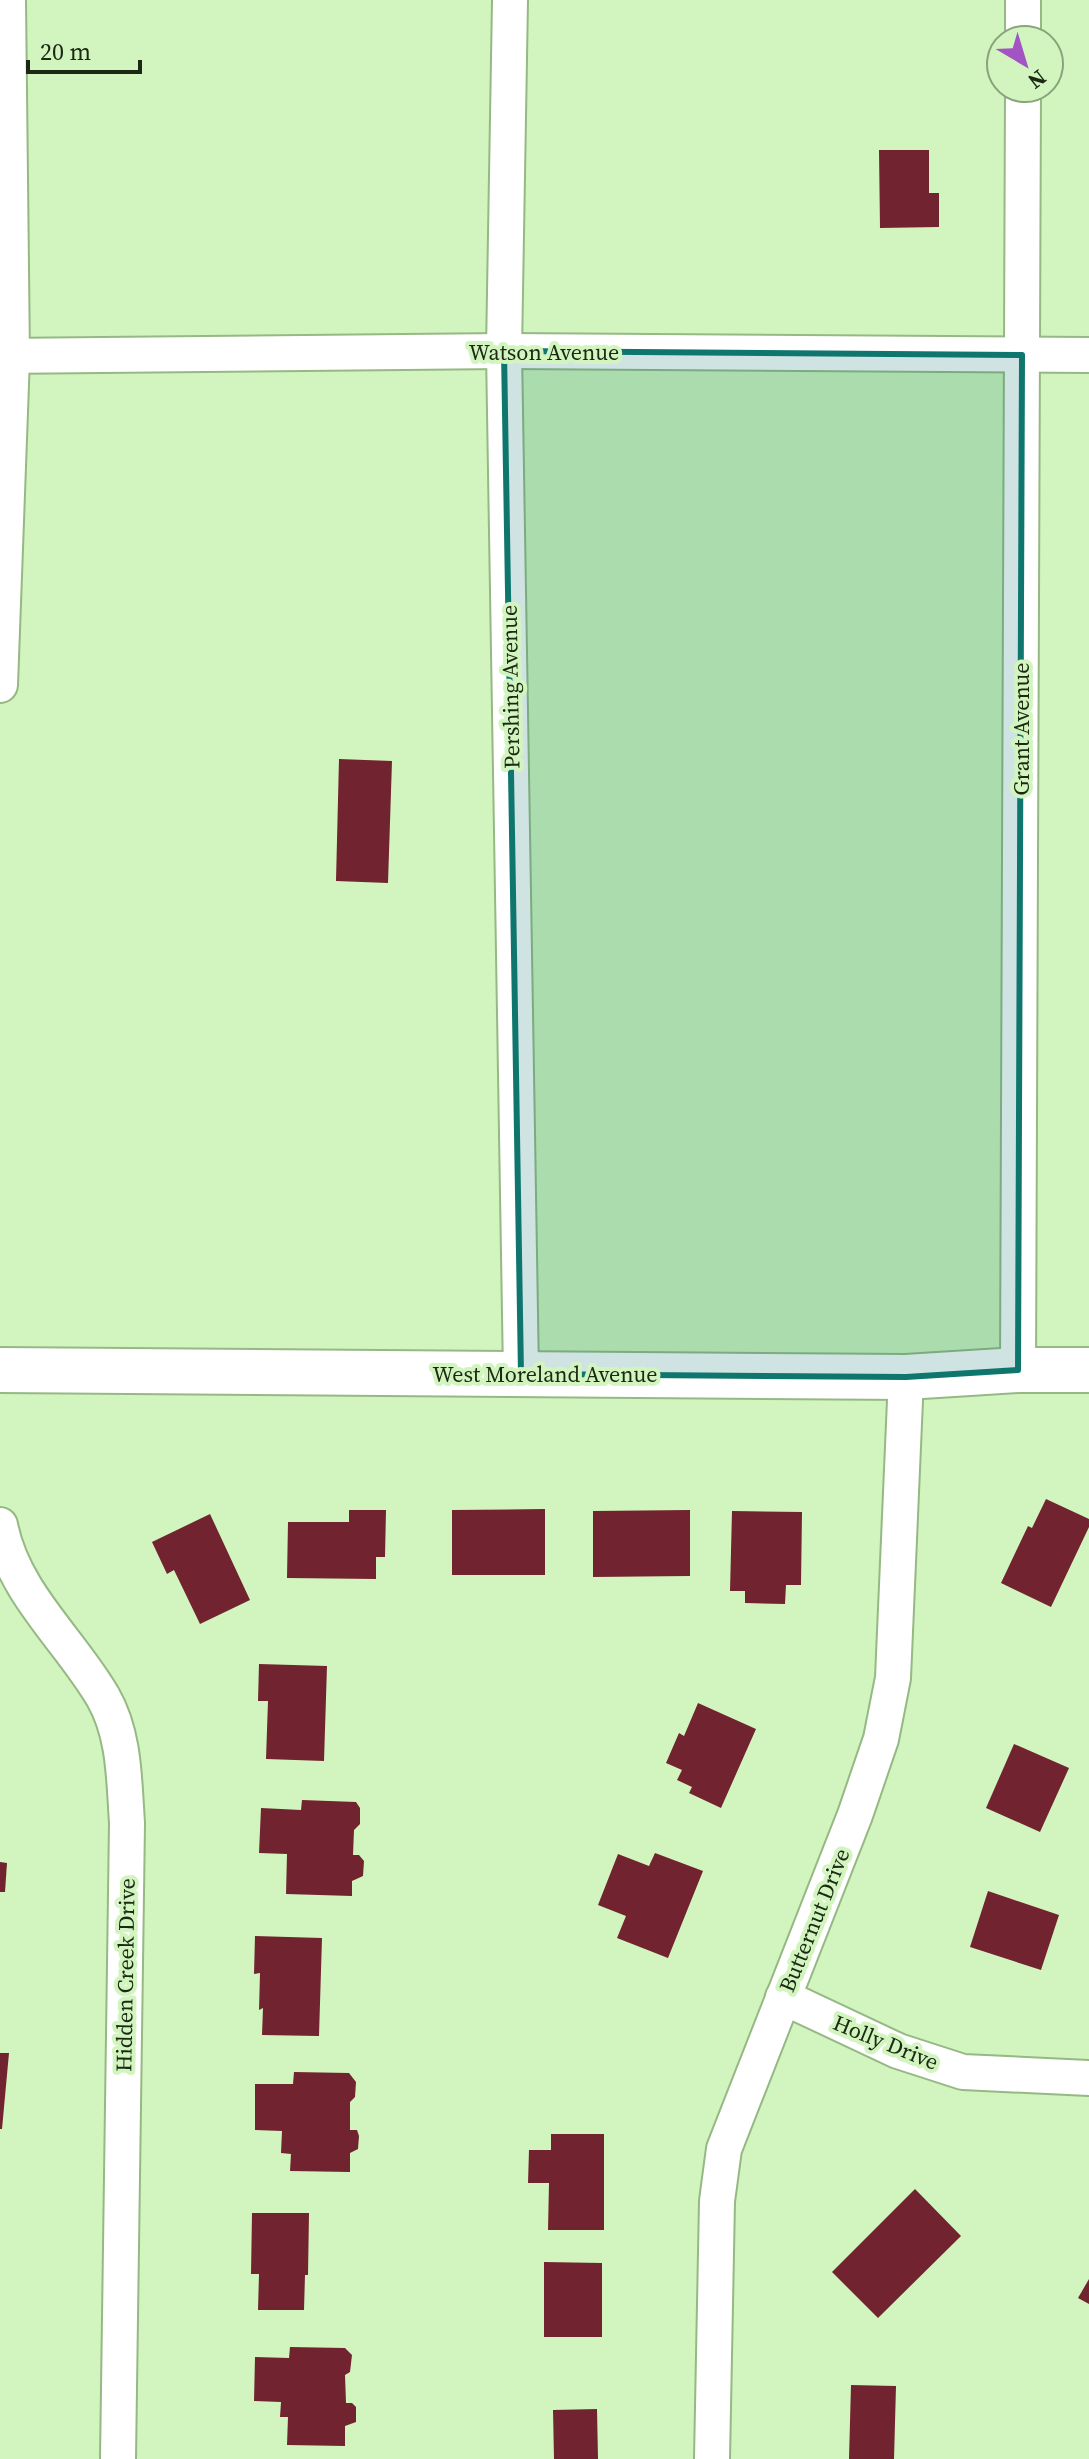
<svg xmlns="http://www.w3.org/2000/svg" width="1089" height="2459" font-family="'Source Serif 4',serif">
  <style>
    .building { fill: #71232f }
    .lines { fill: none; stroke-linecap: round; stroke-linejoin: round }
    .street-casing { stroke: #96b884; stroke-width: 38 }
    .secondary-casing { stroke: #96b884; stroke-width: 48 }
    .street { stroke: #fff; stroke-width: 34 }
    .secondary { stroke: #fff; stroke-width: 44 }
    .marked { fill: #0f766e; fill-opacity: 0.2; stroke: #0f766e; stroke-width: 6; stroke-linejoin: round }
    .labels { text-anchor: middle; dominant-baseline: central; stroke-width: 8; stroke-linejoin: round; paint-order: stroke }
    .street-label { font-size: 22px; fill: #1b2814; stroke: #d2f5bf }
  </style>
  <rect width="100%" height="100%" fill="#d2f5bf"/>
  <g class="building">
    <polygon points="879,150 929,150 929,193 939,193 939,227 880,228"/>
    <polygon points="339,759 392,761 388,883 336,881"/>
    <polygon points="1046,1499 1089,1519 1089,1527 1051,1607 1001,1583 1028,1526 1032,1528"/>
    <polygon points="545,1509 545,1575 452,1575 452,1510"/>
    <polygon points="349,1510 386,1510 385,1557 376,1557 376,1579 287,1578 288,1522 349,1522"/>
    <polygon points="690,1510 690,1576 593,1577 593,1511"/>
    <polygon points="732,1511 802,1512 801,1585 786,1585 785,1604 745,1603 745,1591 730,1591"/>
    <polygon points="210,1514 250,1600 200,1624 174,1570 167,1574 152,1542"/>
    <polygon points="259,1664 327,1666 324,1761 266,1759 268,1701 258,1701"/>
    <polygon points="698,1703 756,1729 721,1808 689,1793 692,1787 677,1780 682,1770 666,1763 679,1733 684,1736"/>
    <polygon points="1014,1744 1069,1768 1040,1832 986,1808"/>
    <polygon points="302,1800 356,1802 360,1808 360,1824 354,1830 353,1855 359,1855 364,1861 363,1876 352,1881 352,1896 286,1894 287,1854 259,1853 261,1808 301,1810"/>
    <polygon points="655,1853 703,1871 668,1958 617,1938 626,1916 598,1905 618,1854 649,1866"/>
    <polygon points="0,1862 7,1863 5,1892 0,1892"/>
    <polygon points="988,1891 1059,1915 1041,1970 970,1947"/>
    <polygon points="255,1936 322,1938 319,2036 262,2035 263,2008 259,2010 260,1973 254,1974"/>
    <polygon points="0,2053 9,2053 2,2129 0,2129"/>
    <polygon points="294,2072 349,2073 356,2082 355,2097 350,2102 350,2130 357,2130 359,2136 358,2149 350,2153 350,2172 290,2171 291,2154 281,2153 282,2131 255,2130 255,2084 293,2084"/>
    <polygon points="551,2134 604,2134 604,2230 548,2230 549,2183 528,2183 529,2150 551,2150"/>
    <polygon points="915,2189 961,2236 878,2318 832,2272"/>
    <polygon points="252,2213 309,2213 308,2275 305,2275 304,2310 258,2310 259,2274 251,2274"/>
    <polygon points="544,2262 602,2263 602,2337 544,2337"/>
    <polygon points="1089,2279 1089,2304 1078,2298"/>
    <polygon points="290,2347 345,2348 352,2355 350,2372 345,2375 346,2403 352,2403 356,2407 356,2422 345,2426 345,2446 287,2445 288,2417 280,2417 281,2402 254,2401 255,2357 289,2358"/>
    <polygon points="851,2385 896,2386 894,2459 849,2459"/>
    <polygon points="597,2409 598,2459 554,2459 553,2410"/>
  </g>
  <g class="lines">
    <defs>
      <g id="street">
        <polyline points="510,0 504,351 521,1374"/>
        <polyline points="1023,40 1023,0"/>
        <polyline points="0,356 504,351 1089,355"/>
        <polyline points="0,685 12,357 8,0"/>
        <polyline points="1018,1370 1023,88"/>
        <path d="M0 1525C13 1593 70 1640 103 1697 125 1735 124 1781 127 1823L118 2459"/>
        <polyline points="783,1997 898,2051 963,2072 1089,2078"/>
        <polyline points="712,2459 717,2201 724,2149 855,1815 881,1739 893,1678 906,1377"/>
      </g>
      <polyline id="secondary" points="0,1370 906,1377 1018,1370 1089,1370"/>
    </defs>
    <use href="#street" class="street-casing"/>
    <use href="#secondary" class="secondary-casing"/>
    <use href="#street" class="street"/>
    <use href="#secondary" class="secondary"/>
  </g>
  <path class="marked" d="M504 351 1022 355 1018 1370 906 1377 521 1374Z"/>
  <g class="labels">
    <g class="street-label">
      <text x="544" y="352">Watson Avenue</text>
      <text transform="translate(510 687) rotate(-91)">Pershing Avenue</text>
      <text transform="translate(1021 729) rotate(-90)">Grant Avenue</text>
      <text x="545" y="1374">West Moreland Avenue</text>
      <text transform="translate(814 1920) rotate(-68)">Butternut Drive</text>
      <text transform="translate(125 1975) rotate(-89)">Hidden Creek Drive</text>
      <text transform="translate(886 2042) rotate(22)">Holly Drive</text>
    </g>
  </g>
  <g transform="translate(1025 64) rotate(142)"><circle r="38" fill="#d2f5bf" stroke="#89a37b" stroke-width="2"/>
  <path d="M0-6L14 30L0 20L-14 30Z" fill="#a353c4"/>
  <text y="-12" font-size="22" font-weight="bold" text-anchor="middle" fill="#1b2814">N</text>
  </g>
  <path d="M28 60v12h112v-12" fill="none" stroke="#1b2814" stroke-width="4"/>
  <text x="40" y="60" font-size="24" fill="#1b2814" stroke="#d2f5bf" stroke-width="6" paint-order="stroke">20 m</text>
</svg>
